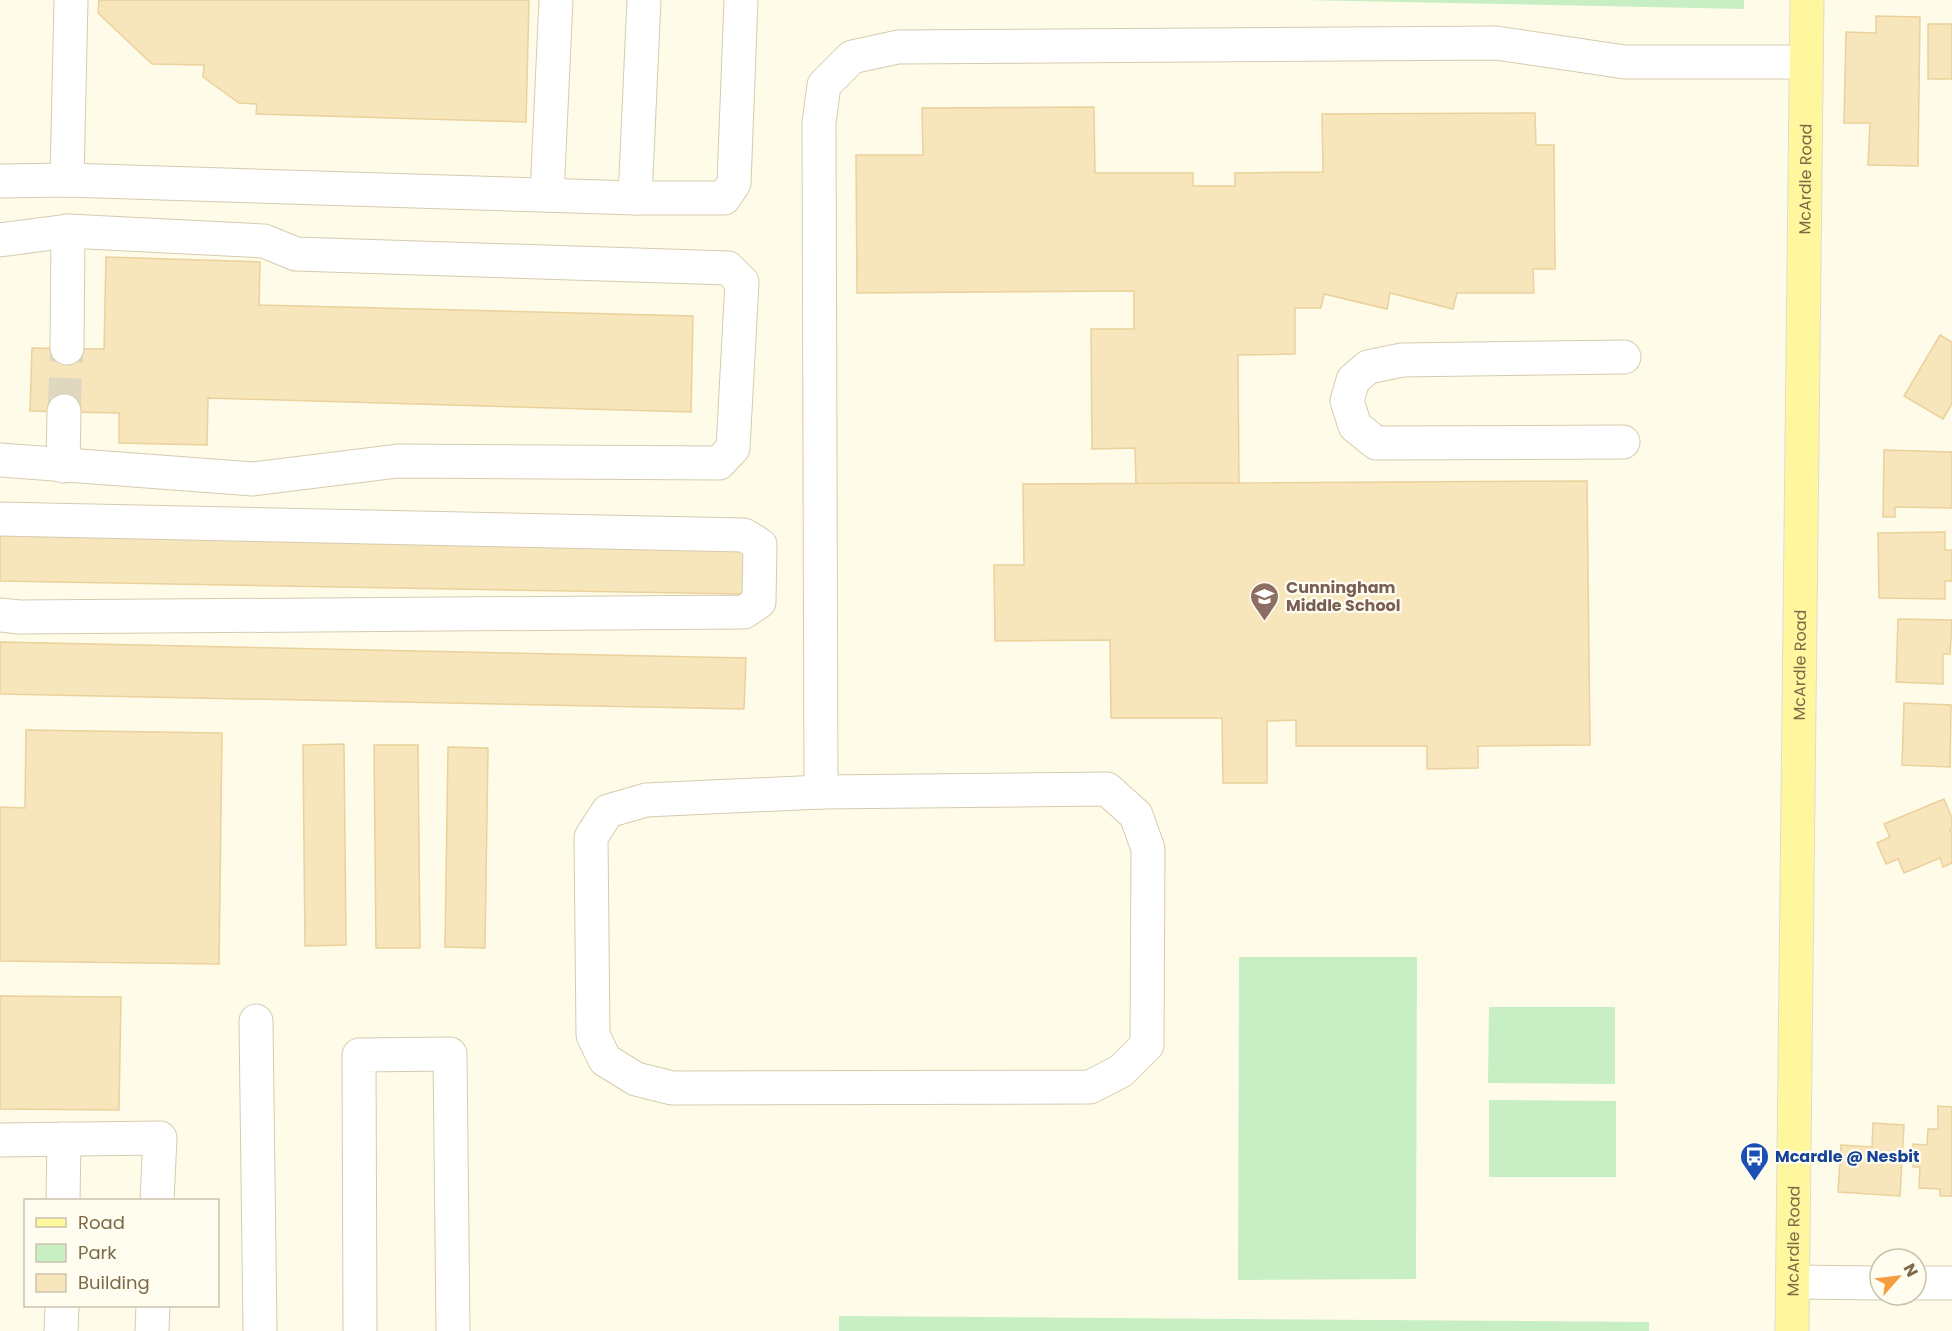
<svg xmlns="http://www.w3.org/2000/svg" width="1952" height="1331" font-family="Poppins,sans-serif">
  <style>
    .green { fill: #c8eec4 }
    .building { fill: #f7e5bc; stroke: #ebd19b; stroke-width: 1.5 }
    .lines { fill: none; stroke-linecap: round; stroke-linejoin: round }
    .minor-tunnel { stroke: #ded8c0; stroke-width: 33; stroke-dasharray: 33 16; stroke-linecap: butt }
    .minor-casing { stroke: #d5cbae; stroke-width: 35 }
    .major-casing { stroke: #e0dbd3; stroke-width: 35 }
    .minor { stroke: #fff; stroke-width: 33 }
    .major { stroke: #fff79e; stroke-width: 33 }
    .labels { text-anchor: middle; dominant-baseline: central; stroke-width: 4.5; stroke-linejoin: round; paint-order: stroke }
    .street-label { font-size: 16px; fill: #7c6a48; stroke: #fffdf0 }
    .education-label { font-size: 16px; font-weight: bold; fill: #785e54; stroke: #fffdf0; text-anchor: start }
    .transit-label { font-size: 16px; font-weight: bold; fill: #164399; stroke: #fffdf0; text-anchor: start }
  </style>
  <rect width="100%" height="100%" fill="#fefce8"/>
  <g class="green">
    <polygon points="1301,0 1744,0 1744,9"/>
    <polygon points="1239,957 1417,957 1416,1279 1238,1280"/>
    <polygon points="1489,1007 1615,1007 1615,1084 1488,1083"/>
    <polygon points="1489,1100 1616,1101 1616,1177 1489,1177"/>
    <polygon points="839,1316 1649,1322 1649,1331 839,1331"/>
  </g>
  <g class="building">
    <polygon points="99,0 529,0 526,122 256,114 257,104 239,103 203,77 204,65 152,64 98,13"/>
    <polygon points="1876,16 1920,17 1918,166 1868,165 1870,123 1844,123 1846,32 1876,33"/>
    <rect x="1928" y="24" width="24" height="55"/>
    <polygon points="1094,107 1095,173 1193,173 1193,186 1235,186 1235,173 1323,172 1322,114 1535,113 1536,145 1554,145 1555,269 1533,269 1534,293 1457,293 1453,309 1390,293 1387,309 1324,294 1321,308 1295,308 1295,354 1238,355 1239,483 1136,484 1135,448 1092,449 1091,329 1134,329 1134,291 857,293 856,155 923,155 922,108"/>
    <polygon points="106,257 260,262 259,305 693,316 691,412 208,398 207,445 119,443 119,413 30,411 32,348 104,349"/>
    <polygon points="1940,335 1952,342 1952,404 1943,419 1904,396"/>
    <polygon points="1884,450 1952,452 1952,508 1895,507 1895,517 1883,517"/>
    <polygon points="1587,481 1590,745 1478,746 1478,768 1427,769 1427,746 1296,746 1296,720 1267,721 1267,783 1223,783 1222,718 1111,718 1110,640 995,641 994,565 1024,565 1023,484"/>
    <polygon points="1945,532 1945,550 1952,550 1952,581 1945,581 1945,599 1879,598 1878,533"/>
    <polygon points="0,534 746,547 744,594 0,581"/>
    <polygon points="1898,619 1952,620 1950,654 1943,654 1943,684 1896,682"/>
    <polygon points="0,642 746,658 744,709 0,694"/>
    <polygon points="1904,703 1951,705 1950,767 1902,765"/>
    <polygon points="26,730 222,733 219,964 0,961 0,807 25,808"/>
    <polygon points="344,744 346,945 305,946 303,745"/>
    <polygon points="374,745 418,745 420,948 376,948"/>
    <polygon points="448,747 488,748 485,948 445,947"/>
    <polygon points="1944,799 1952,818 1952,829 1950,829 1952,834 1952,863 1943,867 1940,858 1904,873 1898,859 1886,864 1877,843 1890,837 1884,824"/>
    <polygon points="0,996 121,997 119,1110 0,1109"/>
    <polygon points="1938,1106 1952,1107 1952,1196 1940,1196 1940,1189 1919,1188 1920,1167 1913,1167 1913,1144 1927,1145 1928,1129 1938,1129"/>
    <polygon points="1873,1123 1904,1125 1900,1196 1838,1192 1841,1145 1872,1147"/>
  </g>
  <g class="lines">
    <polyline class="minor-tunnel" points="64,411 67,348"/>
    <defs>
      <g id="minor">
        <polyline points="67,180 71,0"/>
        <polyline points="0,181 67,180 635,198 724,198 734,183 741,0"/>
        <polyline points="547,195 556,0"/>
        <polyline points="635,198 644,0"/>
        <polyline points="0,240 68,231 264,241 296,254 728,268 742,282 733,448 719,463 398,461 253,479 0,460"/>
        <polyline points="67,348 68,231"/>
        <polyline points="1623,442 1376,443 1355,426 1347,401 1353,380 1368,367 1402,360 1624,357"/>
        <polyline points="63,466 64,411"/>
        <polyline points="0,519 744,535 760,545 759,602 744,612 19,617 0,615"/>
        <polygon points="1107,789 1136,815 1148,849 1147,1045 1121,1071 1090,1087 672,1088 636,1079 605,1060 593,1035 591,837 608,811 646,800 821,792"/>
        <polyline points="821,792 819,123 824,85 852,57 898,47 1496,43 1625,62 1806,62"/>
        <polyline points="256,1021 260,1331"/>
        <polyline points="0,1140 160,1138 157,1200"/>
        <polyline points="63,1200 64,1139"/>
        <polyline points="1793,1282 1880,1283"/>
        <polyline points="1916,1283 1952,1283"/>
        <polyline points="61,1331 62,1306"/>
        <polyline points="152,1331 153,1306"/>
        <polyline points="360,1331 359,1055 450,1054 453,1331"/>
      </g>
      <g id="major">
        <path id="s1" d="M1792 1331 1807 0"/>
      </g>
    </defs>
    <use href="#minor" class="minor-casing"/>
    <use href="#major" class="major-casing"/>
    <use href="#minor" class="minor"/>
    <use href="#major" class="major"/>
  </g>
  <defs>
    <symbol id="school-pin" viewBox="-11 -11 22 30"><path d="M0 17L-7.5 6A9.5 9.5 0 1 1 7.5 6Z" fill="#8d6e63" stroke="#fffdf0"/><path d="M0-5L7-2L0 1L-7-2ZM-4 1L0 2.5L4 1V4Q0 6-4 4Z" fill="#fff"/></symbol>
    <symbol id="bus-pin" viewBox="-11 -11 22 30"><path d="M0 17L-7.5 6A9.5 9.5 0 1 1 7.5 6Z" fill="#1a4fb4" stroke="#fffdf0"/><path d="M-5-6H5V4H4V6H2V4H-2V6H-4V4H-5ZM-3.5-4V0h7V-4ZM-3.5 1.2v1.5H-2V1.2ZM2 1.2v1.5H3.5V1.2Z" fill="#fff"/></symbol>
  </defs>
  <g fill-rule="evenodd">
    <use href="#school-pin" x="1248" y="580" width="33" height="45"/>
    <use href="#bus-pin" x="1738" y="1140" width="33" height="45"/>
  </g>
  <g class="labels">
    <g class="street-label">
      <text stroke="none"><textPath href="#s1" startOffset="1152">McArdle Road</textPath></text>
      <text stroke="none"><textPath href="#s1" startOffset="666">McArdle Road</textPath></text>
      <text stroke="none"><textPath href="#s1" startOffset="90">McArdle Road</textPath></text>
    </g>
    <g class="education-label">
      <text x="1286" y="587">Cunningham<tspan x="1286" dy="18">Middle School</tspan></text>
    </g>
    <g class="transit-label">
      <text x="1775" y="1156">Mcardle @ Nesbit</text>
    </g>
  </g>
  <rect x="24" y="1199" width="195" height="108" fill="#fffdf0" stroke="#cbc2ad" stroke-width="1.5"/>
  <rect x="36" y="1218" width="30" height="9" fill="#fff79e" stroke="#cbc2ad" stroke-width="1.5"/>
  <text x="78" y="1229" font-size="18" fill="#7c6a48">Road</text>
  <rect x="36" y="1244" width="30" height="18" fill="#c8eec4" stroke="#cbc2ad" stroke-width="1.5"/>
  <text x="78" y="1259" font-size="18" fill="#7c6a48">Park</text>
  <rect x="36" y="1274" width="30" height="18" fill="#f7e5bc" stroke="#cbc2ad" stroke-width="1.5"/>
  <text x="78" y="1289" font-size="18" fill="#7c6a48">Building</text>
  <g transform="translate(1898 1277) rotate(62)"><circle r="28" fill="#fffdf0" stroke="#cbc2ad" stroke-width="1.5"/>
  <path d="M0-4.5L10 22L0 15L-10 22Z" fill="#f49d41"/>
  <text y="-9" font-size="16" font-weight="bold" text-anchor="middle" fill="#7c6a48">N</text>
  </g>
</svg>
